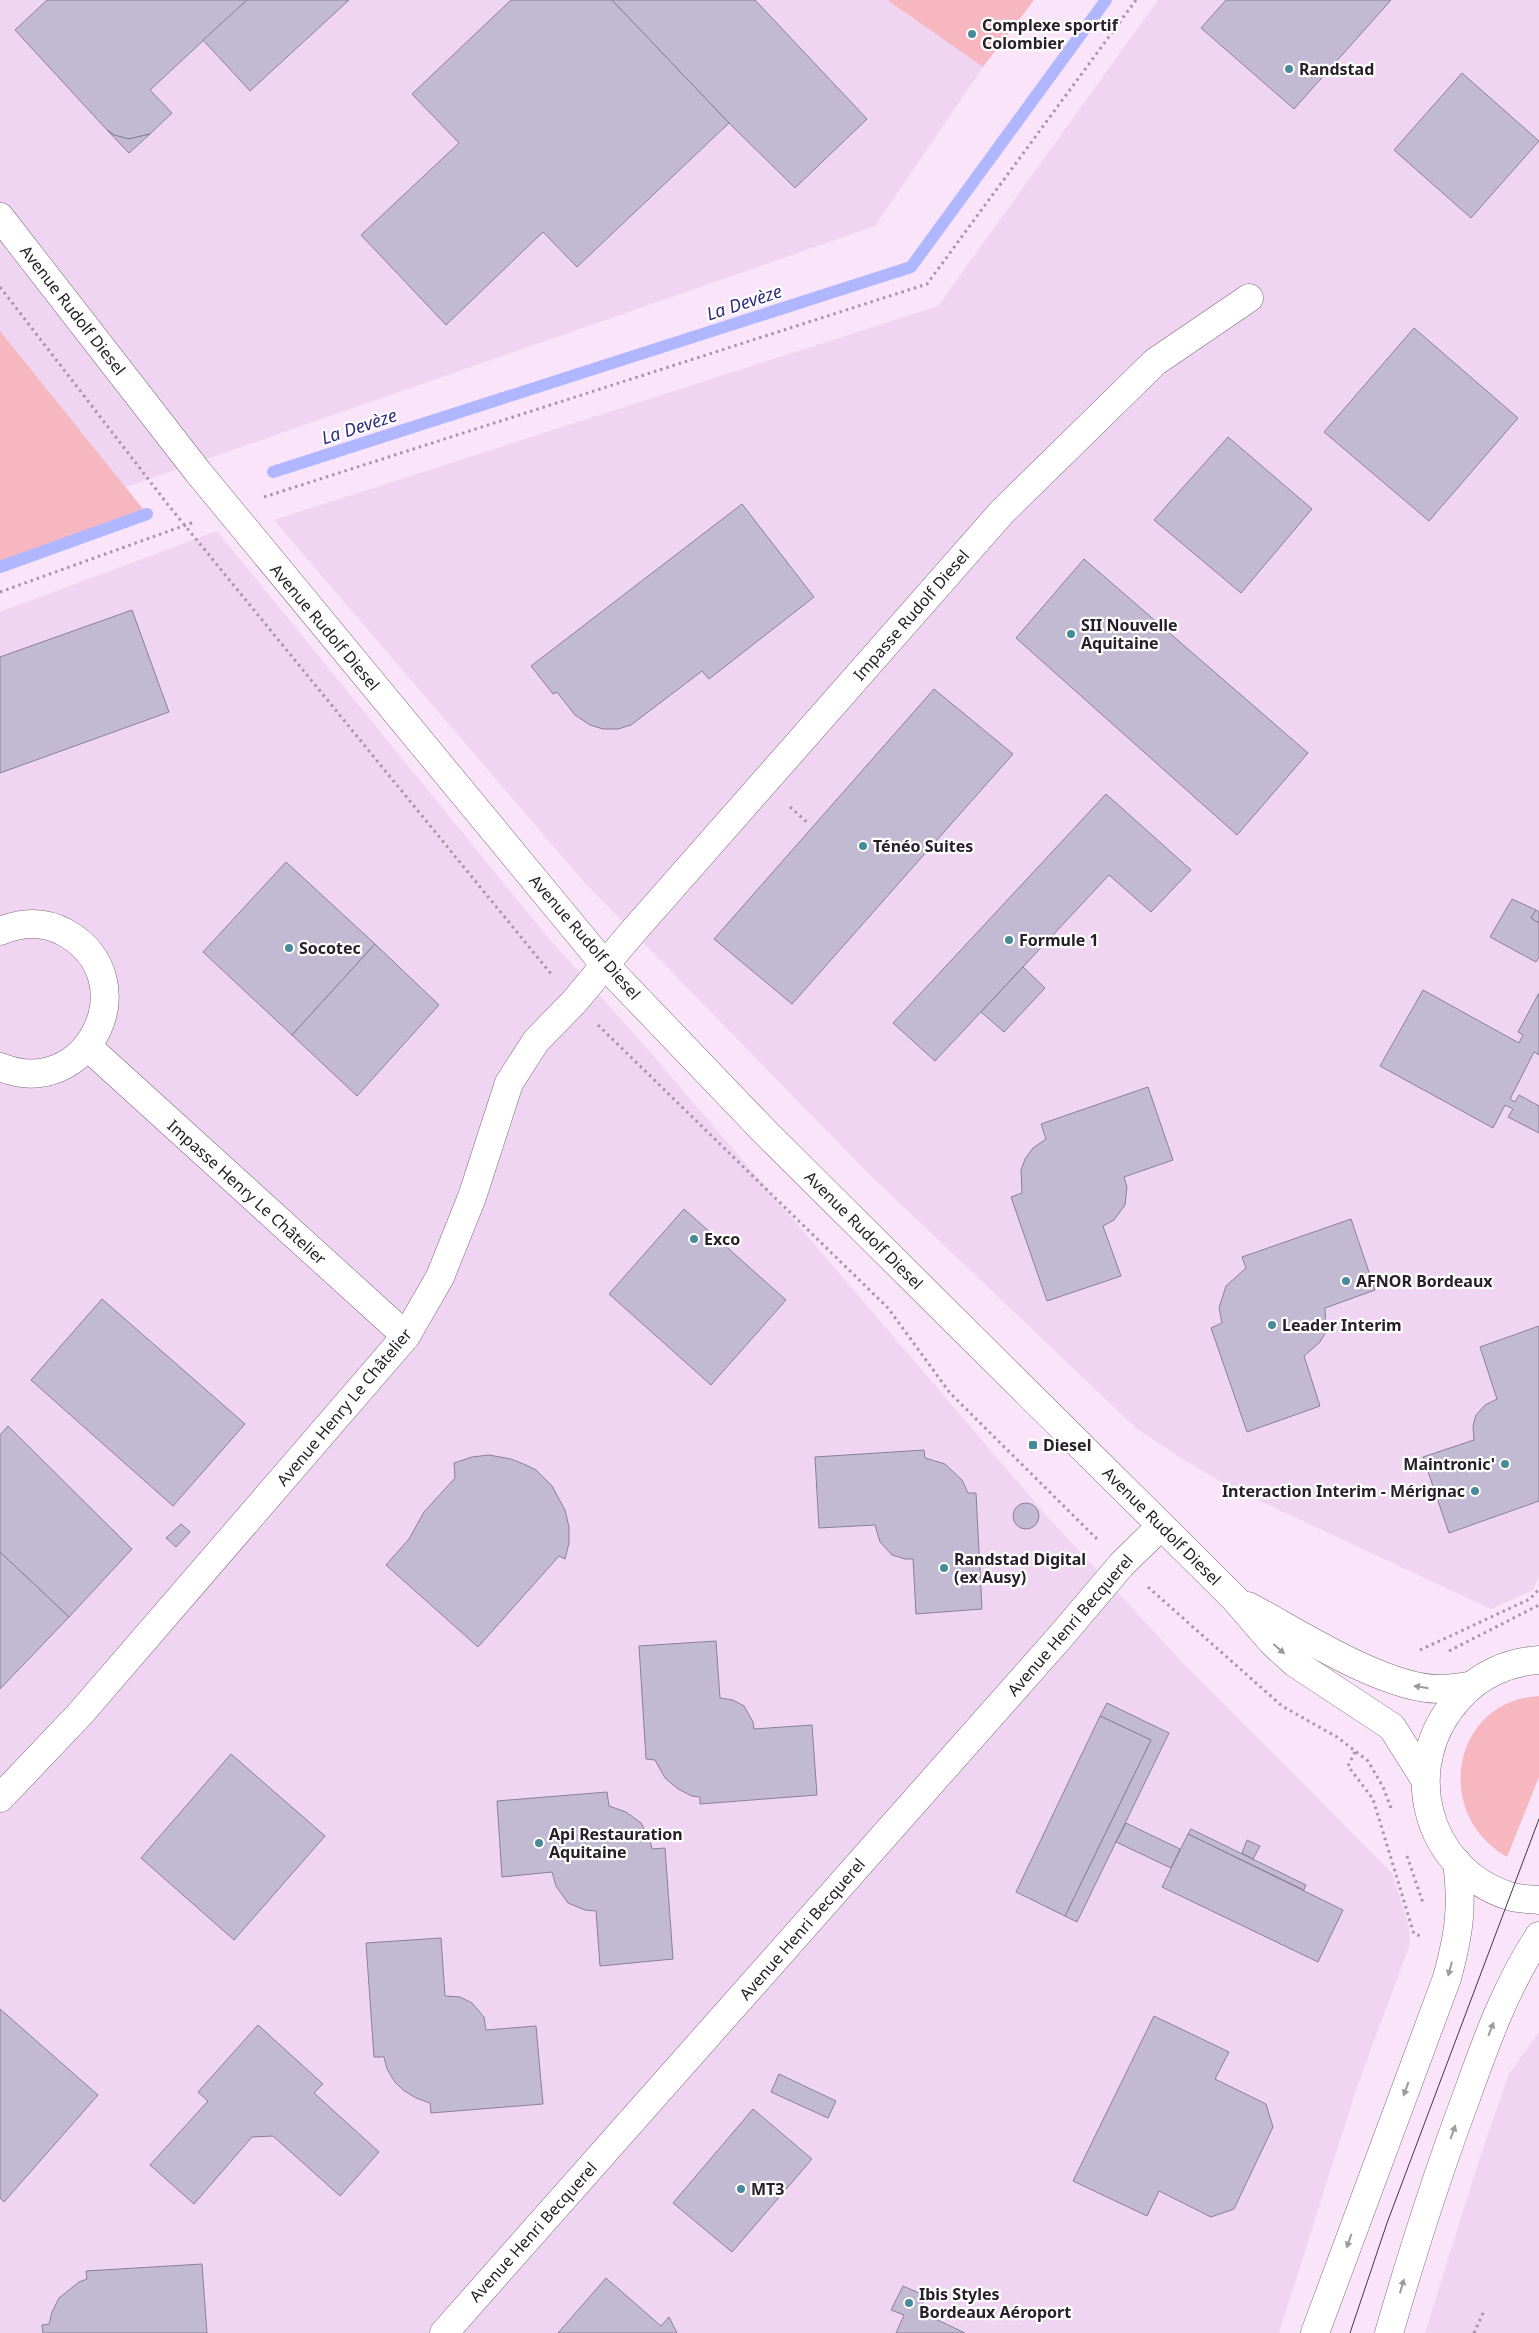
<svg xmlns="http://www.w3.org/2000/svg" width="1539" height="2333" font-family="'Noto Sans',sans-serif">
  <style>
    .built { fill: #efd5f1 }
    .green { fill: #f7b7c1 }
    .lines { fill: none; stroke-linecap: round; stroke-linejoin: round }
    .stream { stroke: #b0b7ff; stroke-width: 12 }
    .building { fill: #c2b9d3; stroke: #898098 }
    .minor-casing { stroke: #7d6a7e; stroke-width: 29 }
    .tertiary-casing { stroke: #7d6a7e; stroke-width: 29 }
    .path { stroke: #a595a6; stroke-width: 3; stroke-dasharray: 2.5 4; stroke-linecap: butt }
    .minor { stroke: #fff; stroke-width: 28 }
    .tertiary { stroke: #fff; stroke-width: 28 }
    .tram { stroke: #413841; stroke-width: 1 }
    .oneway { fill: #9e9b9e }
    .poi-dot { fill: #478b99; stroke: #fff; stroke-width: 2 }
    .labels { text-anchor: middle; dominant-baseline: central; stroke-width: 4.5; stroke-linejoin: round; paint-order: stroke }
    .poi-label { font-size: 16px; font-weight: bold; fill: #282028; stroke: #fff; text-anchor: start }
    .street-label { font-size: 16px; fill: #282028; stroke: #fff }
    .water-label { font-size: 18px; font-style: italic; fill: #322e7f; stroke: #fff }
  </style>
  <rect width="100%" height="100%" fill="#f9e4fa"/>
  <g class="built">
    <polygon points="0,0 887,0 983,67 875,226 0,531"/>
    <polygon points="1158,0 1539,0 1539,1576 1533,1590 1491,1609 1230,1487 1179,1457 1136,1428 868,1173 583,881 274,520 938,306"/>
    <polygon points="217,531 545,934 651,1053 1045,1514 1184,1664 1392,1873 1409,1926 1410,1944 1357,2087 1279,2333 0,2333 0,612"/>
    <polygon points="1539,2032 1539,2333 1425,2333 1482,2151 1509,2074"/>
  </g>
  <g class="green">
    <polygon points="887,0 1034,0 983,67"/>
    <polygon points="0,331 147,514 0,567"/>
    <path d="M1539 1696V1777L1507 1857C1431 1813 1453 1700 1539 1696Z"/>
  </g>
  <g class="lines">
    <g class="stream">
      <polyline points="273,472 911,267 1106,0"/>
      <polyline points="0,567 147,514"/>
    </g>
  </g>
  <g class="building">
    <polygon points="47,0 247,0 150,90 172,113 150,134 129,139 114,135 107,130 15,30"/>
    <polygon points="247,0 349,0 250,91 203,40"/>
    <polygon points="511,0 612,0 729,123 577,267 543,232 446,325 361,235 459,143 412,94"/>
    <polygon points="612,0 755,0 867,119 795,188 729,123"/>
    <polygon points="1226,0 1391,0 1294,109 1201,28"/>
    <polygon points="1462,73 1539,141 1471,218 1394,150"/>
    <polygon points="107,130 114,135 129,139 150,134 129,153"/>
    <polygon points="1414,328 1518,418 1429,521 1324,432"/>
    <polygon points="1228,437 1312,509 1241,593 1154,520"/>
    <polygon points="742,504 814,597 709,679 702,671 631,725 618,729 603,729 590,725 575,715 557,692 553,694 531,666"/>
    <polygon points="1084,559 1308,753 1237,835 1016,638"/>
    <polygon points="132,610 169,712 0,773 0,657"/>
    <polygon points="934,689 1013,754 792,1004 714,939"/>
    <polygon points="1106,794 1191,870 1151,912 1109,875 935,1061 893,1023"/>
    <polygon points="286,862 375,944 292,1035 203,952"/>
    <polygon points="1512,899 1536,910 1531,918 1539,923 1539,957 1536,962 1490,937"/>
    <polygon points="1536,910 1539,912 1539,923 1531,918"/>
    <polygon points="375,944 439,1005 357,1096 292,1035"/>
    <polygon points="1023,967 1045,988 1004,1032 981,1012"/>
    <polygon points="1423,990 1519,1043 1523,1035 1518,1032 1539,993 1539,1055 1534,1052 1510,1099 1515,1102 1519,1095 1539,1106 1539,1133 1508,1117 1513,1109 1505,1105 1493,1128 1380,1066"/>
    <polygon points="1148,1087 1173,1160 1124,1177 1127,1187 1125,1205 1114,1220 1103,1226 1121,1276 1047,1301 1011,1197 1022,1193 1021,1170 1025,1159 1033,1148 1046,1139 1041,1124"/>
    <polygon points="684,1209 786,1300 711,1385 609,1294"/>
    <polygon points="1351,1219 1375,1290 1325,1308 1326,1332 1320,1342 1304,1356 1320,1406 1247,1432 1211,1328 1222,1323 1219,1308 1226,1286 1246,1268 1242,1257"/>
    <polygon points="102,1299 245,1424 173,1506 31,1380"/>
    <polygon points="1539,1326 1539,1501 1449,1533 1423,1457 1474,1440 1473,1426 1476,1415 1485,1405 1497,1399 1480,1347"/>
    <polygon points="8,1426 132,1549 69,1617 0,1552 0,1435"/>
    <polygon points="924,1450 925,1458 945,1464 962,1480 968,1493 976,1493 982,1609 916,1614 913,1559 905,1559 892,1555 880,1542 875,1525 819,1528 815,1457"/>
    <polygon points="489,1455 511,1459 526,1465 536,1470 552,1486 565,1510 569,1527 569,1543 565,1559 559,1556 478,1647 386,1565 409,1539 424,1512 455,1478 454,1463 472,1457"/>
    <circle cx="1026" cy="1516" r="13"/>
    <polygon points="181,1524 190,1532 176,1547 166,1538"/>
    <polygon points="0,1552 69,1617 0,1689"/>
    <polygon points="716,1641 720,1698 733,1700 744,1706 753,1722 754,1729 812,1725 817,1795 700,1804 700,1797 692,1796 678,1789 665,1778 655,1760 646,1759 639,1646"/>
    <polygon points="1107,1703 1169,1733 1077,1922 1065,1916 1151,1740 1100,1716"/>
    <polygon points="1100,1716 1151,1740 1065,1916 1016,1892"/>
    <polygon points="231,1754 325,1836 234,1940 141,1858"/>
    <polygon points="607,1792 609,1806 626,1812 641,1823 650,1840 652,1849 665,1848 673,1959 600,1966 596,1911 585,1910 568,1903 556,1886 552,1872 502,1877 497,1801"/>
    <polygon points="1126,1823 1180,1849 1171,1868 1116,1842"/>
    <polygon points="1191,1829 1306,1885 1304,1890 1188,1834"/>
    <polygon points="1188,1834 1343,1910 1318,1962 1162,1887"/>
    <polygon points="1247,1840 1260,1846 1253,1859 1242,1853"/>
    <polygon points="441,1938 445,1996 460,1997 472,2003 484,2017 486,2030 536,2026 543,2104 431,2113 430,2103 416,2098 403,2090 395,2082 387,2069 384,2057 374,2057 366,1943"/>
    <polygon points="0,2009 98,2095 4,2202 0,2198"/>
    <polygon points="1154,2016 1229,2052 1215,2079 1266,2104 1273,2127 1234,2209 1211,2217 1159,2191 1147,2216 1073,2181"/>
    <polygon points="258,2025 323,2084 314,2093 379,2152 340,2196 273,2136 252,2137 194,2204 150,2165 208,2101 198,2092"/>
    <polygon points="779,2074 836,2101 828,2118 771,2092"/>
    <polygon points="753,2109 812,2159 732,2252 673,2203"/>
    <polygon points="202,2264 207,2333 43,2333 42,2325 49,2324 52,2312 59,2298 79,2282 87,2279 86,2271"/>
    <polygon points="606,2278 661,2326 669,2317 677,2333 558,2333"/>
    <polygon points="903,2286 926,2296 919,2311 965,2333 896,2333 904,2315 891,2310"/>
  </g>
  <g class="lines">
    <defs>
      <g id="minor">
        <path d="M0 931C22 922 45 921 66 933 148 980 87 1103 0 1067"/>
        <polyline points="88,1047 406,1336"/>
        <polyline points="0,1798 80,1714 406,1336 440,1277 472,1197 509,1083 536,1041 574,1002 630,935 1002,512 1155,362 1249,298"/>
        <polyline points="444,2333 1061,1636 1122,1564 1161,1526"/>
      </g>
      <g id="tertiary">
        <polyline points="0,217 198,472 604,964 766,1133 1235,1599 1273,1643 1295,1663 1392,1727 1424,1778"/>
        <path d="M1248 1606C1297 1632 1384 1689 1439 1689 1449 1689 1460 1687 1469 1686"/>
        <path d="M1539 1660C1508 1662 1479 1675 1459 1698 1399 1763 1423 1868 1509 1896 1518 1899 1529 1899 1539 1900"/>
        <path d="M1315 2333 1447 1978C1459 1934 1463 1907 1457 1862"/>
        <path d="M1389 2333C1412 2254 1437 2175 1466 2098 1486 2042 1506 1986 1539 1936"/>
      </g>
    </defs>
    <use href="#minor" class="minor-casing"/>
    <use href="#tertiary" class="tertiary-casing"/>
    <g class="path">
      <polyline points="0,287 169,506 552,975"/>
      <polyline points="264,497 927,284 1136,0"/>
      <polyline points="0,592 194,522"/>
      <polyline points="790,807 809,824"/>
      <polyline points="598,1025 888,1308 950,1393 1098,1540"/>
      <polyline points="1148,1587 1282,1706 1337,1737 1368,1761 1383,1787 1391,1808"/>
      <polyline points="1420,1650 1530,1599 1539,1589"/>
      <polyline points="1449,1651 1539,1605"/>
      <polyline points="1355,1752 1348,1766 1373,1799 1414,1934 1421,1936"/>
      <polyline points="1407,1856 1423,1903"/>
      <polyline points="1474,2333 1484,2311"/>
    </g>
    <use href="#minor" class="minor"/>
    <use href="#tertiary" class="tertiary"/>
    <polyline class="tram" points="1350,2333 1387,2223 1539,1819"/>
  </g>
  <defs><path id="oneway-solid" d="M-6-.8H1V-3.2L6.5 0L1 3.2V.8H-6Z" transform="scale(1.25)"/></defs>
  <g class="oneway">
    <use href="#oneway-solid" transform="translate(1279 1649) rotate(41)"/>
    <use href="#oneway-solid" transform="translate(1421 1687) rotate(-171)"/>
    <use href="#oneway-solid" transform="translate(1450 1969) rotate(105)"/>
    <use href="#oneway-solid" transform="translate(1491 2029) rotate(-69)"/>
    <use href="#oneway-solid" transform="translate(1406 2089) rotate(110)"/>
    <use href="#oneway-solid" transform="translate(1453 2132) rotate(-70)"/>
    <use href="#oneway-solid" transform="translate(1349 2241) rotate(110)"/>
    <use href="#oneway-solid" transform="translate(1402 2286) rotate(-74)"/>
  </g>
  <g class="poi-dot">
    <circle cx="972" cy="34" r="5"/>
    <circle cx="1289" cy="69" r="5"/>
    <circle cx="1071" cy="634" r="5"/>
    <circle cx="863" cy="846" r="5"/>
    <circle cx="1009" cy="940" r="5"/>
    <circle cx="289" cy="948" r="5"/>
    <circle cx="694" cy="1239" r="5"/>
    <circle cx="1346" cy="1281" r="5"/>
    <circle cx="1272" cy="1325" r="5"/>
    <rect x="1028" y="1440" width="10" height="10" rx="2.5"/>
    <circle cx="1505" cy="1464" r="5"/>
    <circle cx="1475" cy="1491" r="5"/>
    <circle cx="944" cy="1568" r="5"/>
    <circle cx="539" cy="1843" r="5"/>
    <circle cx="741" cy="2189" r="5"/>
    <circle cx="909" cy="2303" r="5"/>
  </g>
  <g class="labels">
    <g class="poi-label">
      <text x="982" y="25">Complexe sportif<tspan x="982" dy="18">Colombier</tspan></text>
      <text x="1299" y="69">Randstad</text>
      <text x="1081" y="625">SII Nouvelle<tspan x="1081" dy="18">Aquitaine</tspan></text>
      <text x="873" y="846">Ténéo Suites</text>
      <text x="1019" y="940">Formule 1</text>
      <text x="299" y="948">Socotec</text>
      <text x="704" y="1239">Exco</text>
      <text x="1356" y="1281">AFNOR Bordeaux</text>
      <text x="1282" y="1325">Leader Interim</text>
      <text x="1043" y="1445">Diesel</text>
      <text x="1495" y="1464" text-anchor="end">Maintronic'</text>
      <text x="1465" y="1491" text-anchor="end">Interaction Interim - Mérignac</text>
      <text x="954" y="1559">Randstad Digital<tspan x="954" dy="18">(ex Ausy)</tspan></text>
      <text x="549" y="1834">Api Restauration<tspan x="549" dy="18">Aquitaine</tspan></text>
      <text x="751" y="2189">MT3</text>
      <text x="919" y="2294">Ibis Styles<tspan x="919" dy="18">Bordeaux Aéroport</tspan></text>
    </g>
    <g class="street-label">
      <text transform="translate(73 310) rotate(52)">Avenue Rudolf Diesel</text>
      <text transform="translate(911 615) rotate(-49)">Impasse Rudolf Diesel</text>
      <text transform="translate(325 627) rotate(50)">Avenue Rudolf Diesel</text>
      <text transform="translate(585 937) rotate(49)">Avenue Rudolf Diesel</text>
      <text transform="translate(247 1192) rotate(42)">Impasse Henry Le Châtelier</text>
      <text transform="translate(864 1230) rotate(45)">Avenue Rudolf Diesel</text>
      <text transform="translate(344 1407) rotate(-50)">Avenue Henry Le Châtelier</text>
      <text transform="translate(1162 1526) rotate(45)">Avenue Rudolf Diesel</text>
      <text transform="translate(1070 1625) rotate(-49)">Avenue Henri Becquerel</text>
      <text transform="translate(802 1929) rotate(-49)">Avenue Henri Becquerel</text>
      <text transform="translate(533 2232) rotate(-48)">Avenue Henri Becquerel</text>
    </g>
    <g class="water-label">
      <text transform="translate(744 302) rotate(-18)">La Devèze</text>
      <text transform="translate(359 426) rotate(-18)">La Devèze</text>
    </g>
  </g>
</svg>
